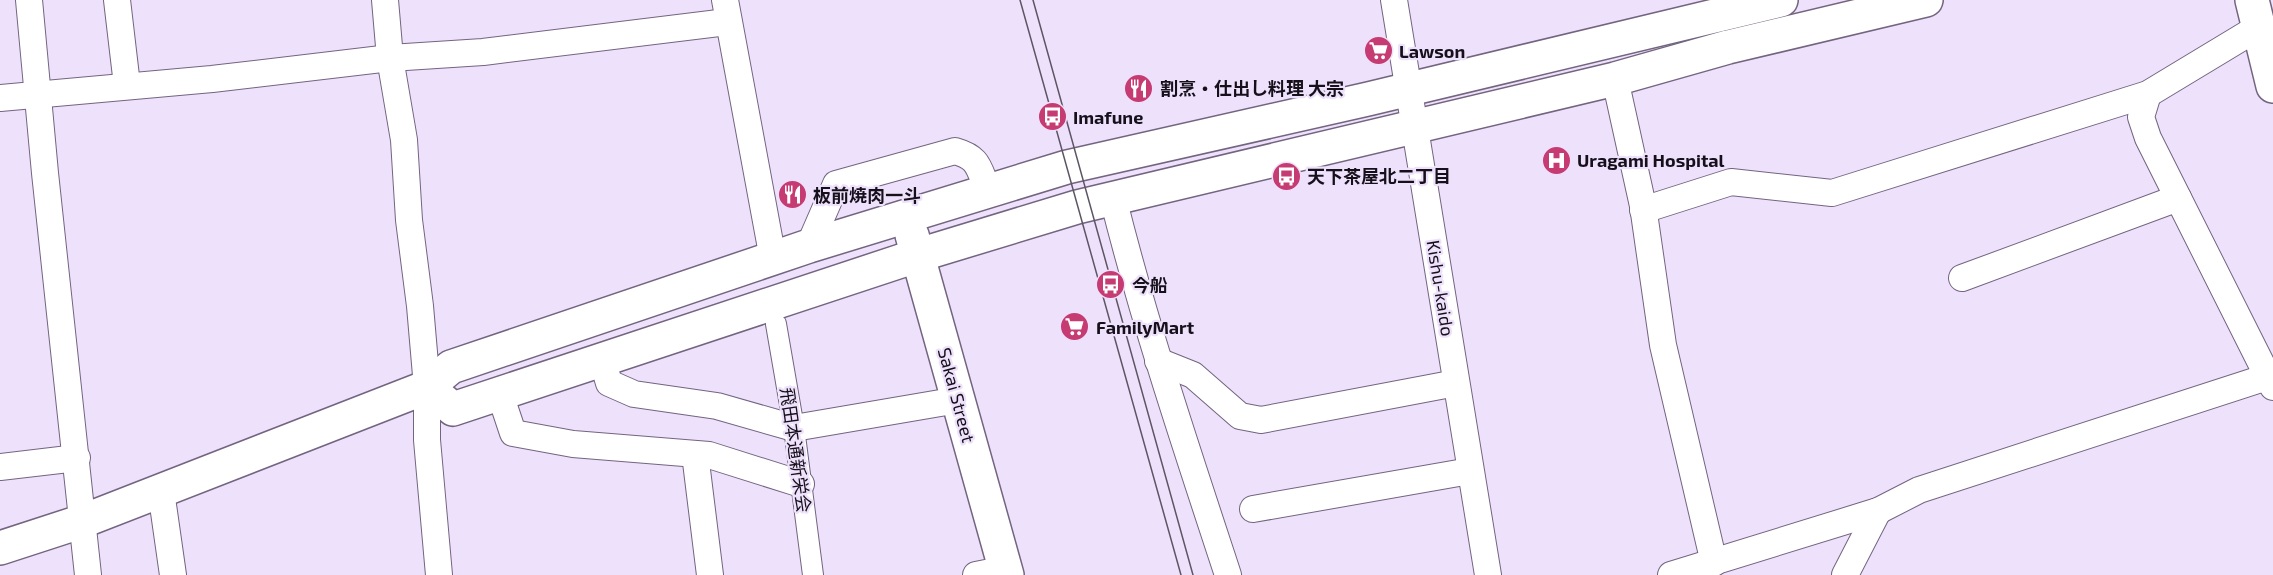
<svg xmlns="http://www.w3.org/2000/svg" width="2273" height="575" font-family="'Exo 2','Noto Sans JP',sans-serif">
  <style>
    .lines { fill: none; stroke-linecap: round; stroke-linejoin: round }
    .pedestrian-casing { stroke: #736480; stroke-width: 22 }
    .minor-casing { stroke: #736480; stroke-width: 28 }
    .tertiary-casing { stroke: #736480; stroke-width: 36 }
    .pedestrian { stroke: #fff; stroke-width: 20 }
    .minor { stroke: #fff; stroke-width: 26 }
    .tertiary { stroke: #fff; stroke-width: 33 }
    .tram { stroke: #5d5564; stroke-width: 1.5 }
    .labels { text-anchor: middle; dominant-baseline: central; stroke-width: 4.5; stroke-linejoin: round; paint-order: stroke }
    .poi-label { font-size: 18px; font-weight: bold; fill: #16101b; stroke: #eee1fb; text-anchor: start }
    .street-label { font-size: 18px; fill: #16101b; stroke: #eee1fb }
  </style>
  <rect width="100%" height="100%" fill="#eee1fb"/>
  <g class="lines">
    <defs>
      <polyline id="pedestrian" points="776,324 794,428 813,575"/>
      <g id="minor">
        <polyline points="29,0 45,173 88,575"/>
        <polyline points="117,0 127,85"/>
        <polyline points="385,0 390,58 404,140 409,220 420,306 427,387 427,440 439,575"/>
        <polyline points="725,0 773,259"/>
        <polyline points="1394,0 1488,575"/>
        <polyline points="1615,79 1643,206 1663,345 1714,563"/>
        <polyline points="2148,94 2141,117 2148,138 2273,387"/>
        <polyline points="0,98 212,79 390,58 483,52 727,22"/>
        <path d="M1113 198C1145 326 1187 450 1228 575"/>
        <polyline points="1643,210 1731,182 1832,193 2148,94 2259,27"/>
        <path d="M809 246 836 184 955 151C980 158 978 168 988 190"/>
        <polyline points="1962,278 2178,198"/>
        <polyline points="602,359 609,383 634,394 717,406 794,428 958,400"/>
        <polyline points="1158,361 1193,375 1240,416 1261,420 1456,383"/>
        <polyline points="500,394 513,433 573,444 709,455 801,484"/>
        <polyline points="695,454 710,575"/>
        <polyline points="0,467 77,458"/>
        <polyline points="161,491 173,575"/>
        <polyline points="1253,509 1470,471"/>
        <polyline points="976,575 1006,569"/>
        <polyline points="1671,575 1878,511 1919,490 2273,375"/>
        <polyline points="1845,575 1878,511"/>
      </g>
      <g id="tertiary">
        <polyline points="2252,0 2273,86"/>
        <polyline points="912,235 1007,575"/>
        <polyline points="427,387 453,409 919,255 1077,207 1615,79 1728,47 1926,0"/>
        <polyline points="0,548 83,521 427,387 451,367 809,246 1067,167 1368,99 1781,0"/>
      </g>
    </defs>
    <use href="#pedestrian" class="pedestrian-casing"/>
    <use href="#minor" class="minor-casing"/>
    <use href="#tertiary" class="tertiary-casing"/>
    <use href="#pedestrian" class="pedestrian"/>
    <use href="#minor" class="minor"/>
    <use href="#tertiary" class="tertiary"/>
    <g class="tram">
      <polyline points="1020,0 1181,575"/>
      <polyline points="1033,0 1193,575"/>
    </g>
  </g>
  <defs>
    <symbol id="supermarket-disc" viewBox="-11 -11 22 22"><circle r="9.5" fill="#c53b72" stroke="#eee1fb"/><path d="M-6-5.5h2.5l.6 2H6L4.5 2H-2.5L-4.4-4H-6ZM-1.5 3.2a1.3 1.3 0 1 0 .1 0ZM3 3.2a1.3 1.3 0 1 0 .1 0Z" fill="#fff"/></symbol>
    <symbol id="restaurant-disc" viewBox="-11 -11 22 22"><circle r="9.5" fill="#c53b72" stroke="#eee1fb"/><path d="M-5-6h1v4h1v-4h1v4h1v-4h1v5L-1.5 .5V6h-2V.5L-5-1ZM5-6V6H3V1.5H1.5Q1.5-4 5-6Z" fill="#fff"/></symbol>
    <symbol id="bus-disc" viewBox="-11 -11 22 22"><circle r="9.5" fill="#c53b72" stroke="#eee1fb"/><path d="M-5-6H5V4H4V6H2V4H-2V6H-4V4H-5ZM-3.5-4V0h7V-4ZM-3.5 1.2v1.5H-2V1.2ZM2 1.2v1.5H3.5V1.2Z" fill="#fff"/></symbol>
    <symbol id="hospital-disc" viewBox="-11 -11 22 22"><circle r="9.5" fill="#c53b72" stroke="#eee1fb"/><path d="M-5-5h3v3.5h4V-5h3V5h-3V1.5h-4V5h-3Z" fill="#fff"/></symbol>
  </defs>
  <g fill-rule="evenodd">
    <use href="#supermarket-disc" x="1362" y="34" width="33" height="33"/>
    <use href="#restaurant-disc" x="1122" y="72" width="33" height="33"/>
    <use href="#bus-disc" x="1036" y="100" width="33" height="33"/>
    <use href="#hospital-disc" x="1540" y="144" width="33" height="33"/>
    <use href="#bus-disc" x="1270" y="160" width="33" height="33"/>
    <use href="#restaurant-disc" x="776" y="178" width="33" height="33"/>
    <use href="#bus-disc" x="1094" y="268" width="33" height="33"/>
    <use href="#supermarket-disc" x="1058" y="310" width="33" height="33"/>
  </g>
  <g class="labels">
    <g class="poi-label">
      <text x="1399" y="51">Lawson</text>
      <text x="1160" y="88">割烹・仕出し料理 大宗</text>
      <text x="1073" y="117">Imafune</text>
      <text x="1577" y="160">Uragami Hospital</text>
      <text x="1307" y="176">天下茶屋北二丁目</text>
      <text x="813" y="195">板前焼肉一斗</text>
      <text x="1132" y="285">今船</text>
      <text x="1096" y="327">FamilyMart</text>
    </g>
    <g class="street-label">
      <text transform="translate(1441 288) rotate(81)">Kishu-kaido</text>
      <text transform="translate(957 395) rotate(75)">Sakai Street</text>
      <text transform="translate(796 450) rotate(82)">飛田本通新栄会</text>
    </g>
  </g>
</svg>
